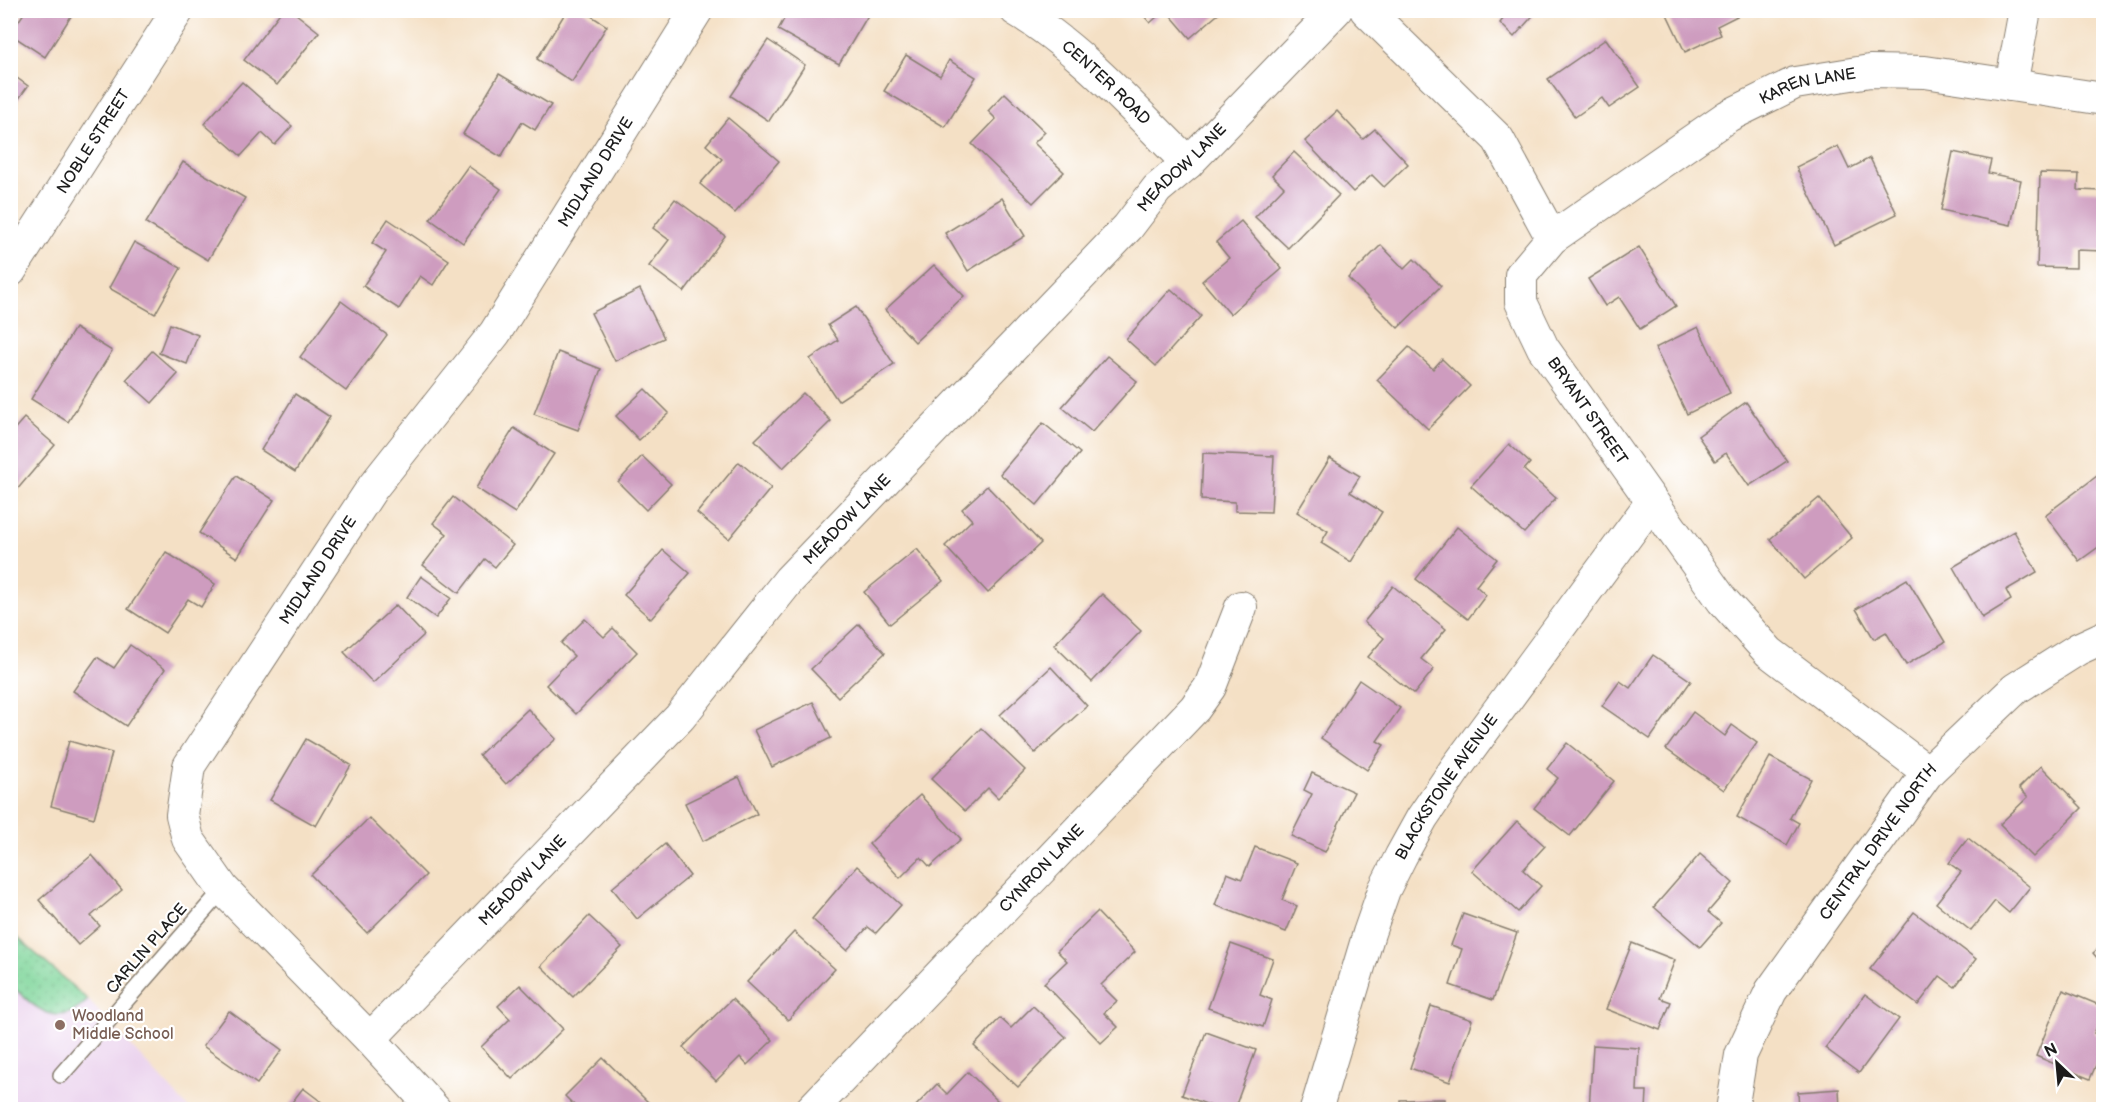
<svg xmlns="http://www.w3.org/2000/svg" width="2114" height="1120" font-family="'Balsamiq Sans',sans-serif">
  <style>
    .built { fill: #ead1ed }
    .grass { fill: url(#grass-dots); stroke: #4d785b; stroke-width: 1.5 }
    .building { fill: #ce9cbf }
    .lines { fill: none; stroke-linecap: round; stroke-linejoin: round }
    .lane-casing { stroke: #887e70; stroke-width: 18 }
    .street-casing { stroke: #887e70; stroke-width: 34 }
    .lane { stroke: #fff; stroke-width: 15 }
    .street { stroke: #fff; stroke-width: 32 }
    .education-dot { fill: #8d6e63; stroke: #fff; stroke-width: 2 }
    .labels { text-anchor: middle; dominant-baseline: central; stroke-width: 4.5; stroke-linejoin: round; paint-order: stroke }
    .street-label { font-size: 16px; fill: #1c1c1c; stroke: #fff }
    .education-label { font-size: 16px; fill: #785e54; stroke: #fff; text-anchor: start }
  </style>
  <defs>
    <pattern id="grass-dots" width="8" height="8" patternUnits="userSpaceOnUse" patternTransform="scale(1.5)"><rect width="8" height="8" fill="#7ed59a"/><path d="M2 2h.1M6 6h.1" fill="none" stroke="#6cb684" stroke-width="1.8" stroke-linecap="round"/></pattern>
  </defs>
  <rect width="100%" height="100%" fill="#fff"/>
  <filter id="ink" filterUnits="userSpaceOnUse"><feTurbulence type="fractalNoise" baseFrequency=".0167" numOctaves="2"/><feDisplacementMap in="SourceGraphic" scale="12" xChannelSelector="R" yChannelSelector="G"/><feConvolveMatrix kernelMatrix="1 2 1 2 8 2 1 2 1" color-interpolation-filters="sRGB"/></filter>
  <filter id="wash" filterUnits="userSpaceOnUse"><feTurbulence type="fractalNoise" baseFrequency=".008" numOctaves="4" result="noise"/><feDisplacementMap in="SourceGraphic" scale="24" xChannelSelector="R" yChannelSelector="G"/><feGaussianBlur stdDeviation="1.35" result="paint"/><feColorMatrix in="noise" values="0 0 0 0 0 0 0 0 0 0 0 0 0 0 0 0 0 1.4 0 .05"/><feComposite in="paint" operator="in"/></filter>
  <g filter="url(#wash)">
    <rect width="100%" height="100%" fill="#f4e0c5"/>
    <polygon class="built" points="10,931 88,1000 189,1109 11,1109"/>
    <path class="grass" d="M10 931 88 1000C58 1031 35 1008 11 985Z"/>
    <g id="blocks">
      <g class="building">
        <polygon points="26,10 75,10 45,57 10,34"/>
        <polygon points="282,10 291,10 319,32 277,85 244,60"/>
        <polygon points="567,10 582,10 607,26 572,82 537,59"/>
        <polygon points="789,10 867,10 870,12 839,64 778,30"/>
        <polygon points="1139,10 1165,10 1150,23"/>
        <polygon points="1166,10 1223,10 1190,38"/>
        <polygon points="1493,10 1538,10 1514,37 1500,23 1503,19"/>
        <polygon points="1665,10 1742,10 1743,13 1717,26 1721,35 1685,52"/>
        <polygon points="1606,39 1640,87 1609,108 1602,98 1575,117 1548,79"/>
        <polygon points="768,40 805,65 769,121 731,96"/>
        <polygon points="906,55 940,76 949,60 976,77 945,127 884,91"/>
        <polygon points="10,73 28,86 10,111"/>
        <polygon points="499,74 551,105 535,130 522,122 501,157 463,134"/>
        <polygon points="242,82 292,126 275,145 262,133 241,156 204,124"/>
        <polygon points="1005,93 1045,132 1034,143 1064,172 1033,203 972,144 996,119 988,111"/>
        <polygon points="1337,111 1363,139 1375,129 1408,164 1384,187 1372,175 1353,192 1305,141"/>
        <polygon points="728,118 779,161 735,213 700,184 722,159 706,145"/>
        <polygon points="1838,146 1849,169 1870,158 1897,214 1834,245 1796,167"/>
        <polygon points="1294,152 1339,195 1288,248 1255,217 1284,187 1272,175"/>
        <polygon points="1953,152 1991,160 1988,173 2021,180 2011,225 1941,210"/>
        <polygon points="183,162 245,198 208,260 146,223"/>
        <polygon points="468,166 501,189 463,243 430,219"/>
        <polygon points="2040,173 2079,174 2078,190 2104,191 2104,251 2076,250 2076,268 2037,267"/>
        <polygon points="1002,198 1025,236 968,271 945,233"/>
        <polygon points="675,199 725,236 684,292 649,266 669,240 653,228"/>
        <polygon points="388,219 449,260 433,285 420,276 399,309 363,286 386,252 372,243"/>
        <polygon points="1241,221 1282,269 1230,314 1202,281 1229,258 1216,242"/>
        <polygon points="134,242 181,268 155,314 109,288"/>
        <polygon points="1381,245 1404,269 1414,259 1441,286 1398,328 1348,278"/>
        <polygon points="1639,247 1676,306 1640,329 1619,297 1605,306 1588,279"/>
        <polygon points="934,265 964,296 915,342 885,310"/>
        <polygon points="640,289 664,338 615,361 591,313"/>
        <polygon points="1171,289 1201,316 1156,366 1126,339"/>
        <polygon points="341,301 387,335 346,391 300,357"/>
        <polygon points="856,307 894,364 838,401 810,359 838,340 828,325"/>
        <polygon points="170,324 198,335 187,364 159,353"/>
        <polygon points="1698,327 1730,393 1687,414 1655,348"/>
        <polygon points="75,328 112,351 68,422 31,399"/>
        <polygon points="1409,347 1433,369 1442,359 1470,386 1428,429 1377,380"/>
        <polygon points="152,351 178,374 152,403 126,380"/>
        <polygon points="558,352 601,369 578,430 534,414"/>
        <polygon points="1107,356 1137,381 1092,432 1062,407"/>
        <polygon points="645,389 669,413 639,440 616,416"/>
        <polygon points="803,393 831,421 783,468 755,440"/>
        <polygon points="295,394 330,417 295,472 261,450"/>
        <polygon points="1746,402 1787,461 1749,486 1726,453 1715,461 1698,436"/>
        <polygon points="24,418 55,445 10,498 10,434"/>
        <polygon points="1043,423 1080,453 1037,505 1000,474"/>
        <polygon points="514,428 554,454 515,513 476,488"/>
        <polygon points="1509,444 1530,463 1524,470 1556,498 1524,533 1471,486"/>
        <polygon points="1203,453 1274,456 1271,512 1235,511 1235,502 1201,500"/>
        <polygon points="642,456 671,484 646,510 618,482"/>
        <polygon points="1330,458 1360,476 1350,492 1382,512 1351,562 1321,543 1328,531 1297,512"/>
        <polygon points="739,462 771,488 729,539 697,513"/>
        <polygon points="2101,473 2104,477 2104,530 2098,534 2104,543 2079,561 2045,515"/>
        <polygon points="236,476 274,500 237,558 199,533"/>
        <polygon points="987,486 1041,543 988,593 945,546 972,520 962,509"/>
        <polygon points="453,497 513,545 495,567 485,559 459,593 423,565 447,534 433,523"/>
        <polygon points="1819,498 1852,538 1804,579 1770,539"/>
        <polygon points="1457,527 1497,559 1476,586 1486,595 1468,619 1416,579"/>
        <polygon points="2014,531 2037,572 2006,590 2011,600 1982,618 1953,567"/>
        <polygon points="917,549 943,581 890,624 864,592"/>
        <polygon points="663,550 690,573 651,619 624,595"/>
        <polygon points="166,552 215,584 201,607 188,599 165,633 128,609"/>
        <polygon points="421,576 451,598 436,618 407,597"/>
        <polygon points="1907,579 1945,642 1906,665 1886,632 1874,639 1856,609"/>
        <polygon points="1393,586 1446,629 1421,659 1434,669 1414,694 1368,657 1384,638 1364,622"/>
        <polygon points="1102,594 1141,631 1092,682 1054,645"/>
        <polygon points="396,605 424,635 373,683 344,652"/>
        <polygon points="585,619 604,637 613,628 637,652 576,714 546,685 574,656 561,643"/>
        <polygon points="859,624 885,653 838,697 811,669"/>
        <polygon points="130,645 165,669 126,726 73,691 97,657 114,668"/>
        <polygon points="1653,655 1691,681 1650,739 1602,706 1620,681 1630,688"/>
        <polygon points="1051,667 1087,706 1035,753 1000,715"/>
        <polygon points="1359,680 1400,708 1377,741 1384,745 1367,770 1321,738"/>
        <polygon points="813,702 831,738 772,767 754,730"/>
        <polygon points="528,709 556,739 506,784 479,755"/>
        <polygon points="1693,712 1725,736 1732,725 1757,743 1724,790 1666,749"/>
        <polygon points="981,728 1025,770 998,798 988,788 965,811 931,779"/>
        <polygon points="306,739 351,765 316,826 270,800"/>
        <polygon points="69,741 112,753 94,818 51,806"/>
        <polygon points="1567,743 1614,781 1570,836 1534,808 1558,778 1547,769"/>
        <polygon points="1770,757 1811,779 1790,818 1799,823 1787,845 1737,817"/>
        <polygon points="2041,766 2082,808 2033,857 2000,824 2028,797 2019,788"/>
        <polygon points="1312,773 1354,792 1325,852 1291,836 1312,794 1304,790"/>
        <polygon points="739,777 757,814 703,841 685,803"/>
        <polygon points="920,795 961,839 930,867 921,857 900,878 869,844"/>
        <polygon points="369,818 426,875 367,933 311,875"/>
        <polygon points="1517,821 1545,846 1523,870 1541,886 1518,912 1472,871"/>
        <polygon points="1968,838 2030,887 2009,913 1995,901 1971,931 1936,903 1961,872 1949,863"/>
        <polygon points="665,844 690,876 637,919 612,888"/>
        <polygon points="1255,847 1297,863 1282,900 1297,906 1286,932 1215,905 1227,873 1242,879"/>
        <polygon points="1700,854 1733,883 1708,912 1721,923 1700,947 1654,907"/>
        <polygon points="92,855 122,890 91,916 100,926 78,945 39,900"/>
        <polygon points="857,866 901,905 876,933 868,927 847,950 812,919"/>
        <polygon points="1097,912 1135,952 1101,985 1117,1001 1104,1013 1118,1027 1101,1043 1044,983 1067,961 1057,951"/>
        <polygon points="1914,912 1976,959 1955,987 1940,976 1918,1005 1870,969"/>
        <polygon points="1463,914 1517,933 1493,1000 1450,985 1462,949 1451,945"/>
        <polygon points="589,916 622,947 573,997 541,966"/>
        <polygon points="794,932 835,969 788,1020 747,982"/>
        <polygon points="1632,943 1675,960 1660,998 1671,1002 1660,1030 1606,1009"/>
        <polygon points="1231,944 1273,959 1260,995 1272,1000 1263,1027 1208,1008"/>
        <polygon points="2104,944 2104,966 2093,953"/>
        <polygon points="520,985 563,1029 512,1079 481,1047 510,1019 498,1006"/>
        <polygon points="2063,990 2104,1007 2104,1012 2094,1033 2104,1037 2104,1046 2090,1079 2036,1056"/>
        <polygon points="1865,994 1899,1019 1859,1073 1825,1048"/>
        <polygon points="732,999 773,1040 747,1065 740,1057 716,1081 683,1047"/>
        <polygon points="1033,1006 1066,1037 1018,1087 974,1046 1000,1018 1011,1028"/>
        <polygon points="1431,1006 1472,1020 1450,1082 1410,1068"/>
        <polygon points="229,1011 282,1050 257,1084 203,1046"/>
        <polygon points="1206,1032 1256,1050 1234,1110 1222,1110 1182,1095"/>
        <polygon points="1593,1045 1639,1048 1637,1091 1647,1091 1646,1110 1589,1110"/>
        <polygon points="603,1058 654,1108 653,1110 579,1110 565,1096"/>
        <polygon points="968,1072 1002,1105 997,1110 912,1110 937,1084 947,1094"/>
        <polygon points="303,1088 332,1110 286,1110"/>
        <polygon points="1839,1089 1840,1110 1799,1110 1798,1092"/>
        <polygon points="1445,1099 1445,1110 1400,1110 1400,1100"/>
        <rect x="2033" y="1106" width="52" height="4"/>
      </g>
    </g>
  </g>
  <g filter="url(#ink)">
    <use href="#blocks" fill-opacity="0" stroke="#887e70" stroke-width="1.5"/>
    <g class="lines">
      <defs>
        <polyline id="lane" points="61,1075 223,889"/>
        <g id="street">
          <path id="s1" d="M1016 10C1080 48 1134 110 1188 163"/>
          <polyline points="1366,10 1498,139 1552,238"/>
          <polyline points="2011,85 2025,10"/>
          <path id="s2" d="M10 271 178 10"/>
          <path id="s3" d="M1928 772 1769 652 1722 600 1543 348 1521 302V275L1552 238 1728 116 1795 83 1870 71 1925 72 2104 99"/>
          <path id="s4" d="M370 1039 680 717 789 580 1128 227 1157 189 1188 163 1336 10"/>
          <path id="s5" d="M435 1110 370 1039 223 889 188 839 182 815 189 766 373 487 495 333 697 10"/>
          <path id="s6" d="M811 1110 1195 708 1210 687 1241 607"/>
          <path id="s7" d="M1316 1110 1369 933 1384 890 1401 856 1422 818 1456 768 1651 503"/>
          <path id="s8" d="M1732 1110 1741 1055 1771 991 1928 772 2015 689 2078 649 2104 637"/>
        </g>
      </defs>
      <use href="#lane" class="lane-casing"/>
      <use href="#street" class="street-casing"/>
      <use href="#lane" class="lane"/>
      <use href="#street" class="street"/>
    </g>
  </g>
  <circle class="education-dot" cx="60" cy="1025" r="6"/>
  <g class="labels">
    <g class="street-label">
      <text stroke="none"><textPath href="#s1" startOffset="116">CENTER ROAD</textPath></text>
      <text stroke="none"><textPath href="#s3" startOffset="1005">KAREN LANE</textPath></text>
      <text stroke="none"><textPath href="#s2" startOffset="154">NOBLE STREET</textPath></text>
      <text stroke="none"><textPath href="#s4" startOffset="1192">MEADOW LANE</textPath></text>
      <text stroke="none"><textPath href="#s5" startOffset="1162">MIDLAND DRIVE</textPath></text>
      <text transform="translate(1587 411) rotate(55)">BRYANT STREET</text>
      <text stroke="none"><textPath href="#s4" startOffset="706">MEADOW LANE</textPath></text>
      <text stroke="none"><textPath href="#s5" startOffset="676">MIDLAND DRIVE</textPath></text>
      <text stroke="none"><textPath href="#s7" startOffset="351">BLACKSTONE AVENUE</textPath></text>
      <text stroke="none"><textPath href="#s8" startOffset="310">CENTRAL DRIVE NORTH</textPath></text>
      <text stroke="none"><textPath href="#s6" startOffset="334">CYNRON LANE</textPath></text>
      <text stroke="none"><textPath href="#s4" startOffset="220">MEADOW LANE</textPath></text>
      <text transform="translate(147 949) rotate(-49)">CARLIN PLACE</text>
    </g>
    <g class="education-label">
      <text x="72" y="1016">Woodland<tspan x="72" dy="18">Middle School</tspan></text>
    </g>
  </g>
  <rect width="2114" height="1120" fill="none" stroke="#fff" stroke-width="36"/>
  <g transform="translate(2057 1063) rotate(334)" stroke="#ffffff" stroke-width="4.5" paint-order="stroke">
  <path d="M0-4.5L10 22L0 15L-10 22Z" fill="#1c1c1c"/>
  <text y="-9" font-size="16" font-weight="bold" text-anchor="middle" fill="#1c1c1c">N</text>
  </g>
</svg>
